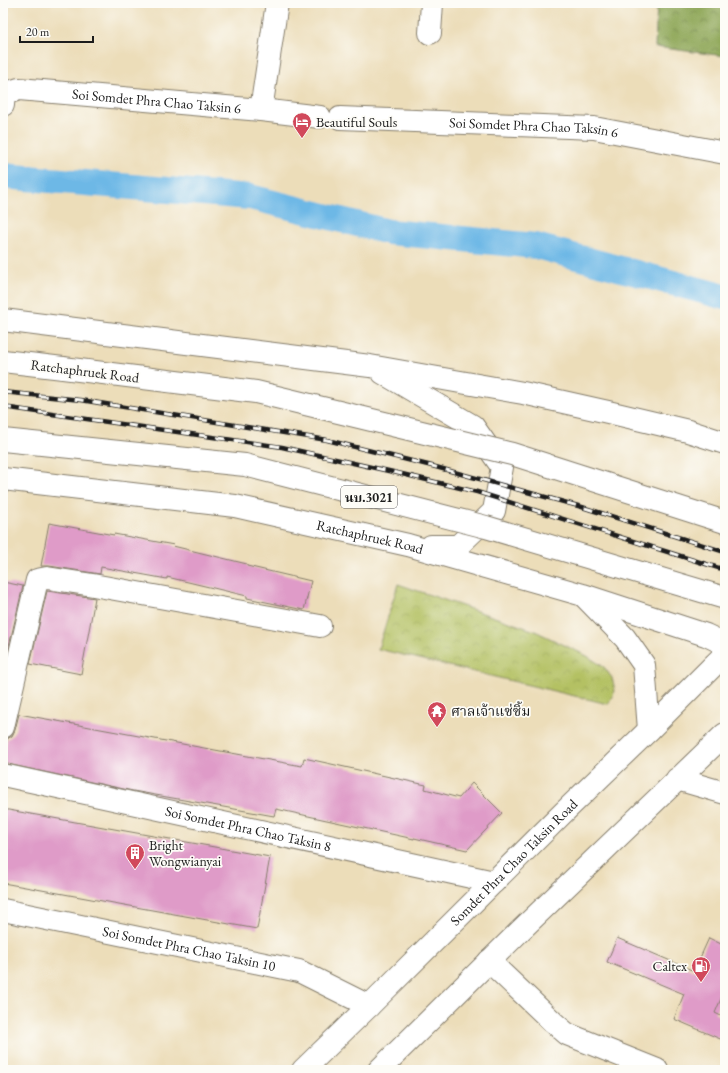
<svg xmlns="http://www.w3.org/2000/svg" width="728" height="1073" font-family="'EB Garamond','Noto Serif Thai',serif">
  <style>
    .forest { fill: url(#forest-crowns); stroke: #56623a }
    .park { fill: url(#park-crowns); stroke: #686e40 }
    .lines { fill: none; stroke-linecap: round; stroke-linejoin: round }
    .canal { stroke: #6db8e6; stroke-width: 26 }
    .building { fill: #df9bc8 }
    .minor-casing { stroke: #847c6a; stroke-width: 24 }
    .major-casing { stroke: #847c6a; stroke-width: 24 }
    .minor { stroke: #fff; stroke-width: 22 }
    .major { stroke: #fff; stroke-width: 22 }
    .rail-casing { stroke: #1c1c1c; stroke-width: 4.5 }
    .rail { stroke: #fdfcf7; stroke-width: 3; stroke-dasharray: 9; stroke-linecap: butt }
    .major-bridge-casing { stroke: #847c6a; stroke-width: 24; stroke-linecap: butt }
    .major-bridge { stroke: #fff; stroke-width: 22 }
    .labels { text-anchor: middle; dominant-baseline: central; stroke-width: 3.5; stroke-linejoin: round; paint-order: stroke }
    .shield { fill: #fdfcf7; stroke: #605f5e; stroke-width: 1 }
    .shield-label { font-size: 13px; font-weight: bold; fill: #1c1c1c }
    .street-label { font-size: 14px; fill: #1c1c1c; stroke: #fdfcf7 }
    .poi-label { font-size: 14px; fill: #1c1c1c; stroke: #fdfcf7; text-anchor: start }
  </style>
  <defs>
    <pattern id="forest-crowns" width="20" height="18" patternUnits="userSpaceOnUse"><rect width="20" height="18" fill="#8fa759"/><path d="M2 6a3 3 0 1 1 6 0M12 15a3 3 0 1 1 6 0" fill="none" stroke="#748749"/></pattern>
    <pattern id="park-crowns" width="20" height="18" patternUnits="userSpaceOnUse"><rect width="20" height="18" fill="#b4c163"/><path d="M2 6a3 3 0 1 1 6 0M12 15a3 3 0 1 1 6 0" fill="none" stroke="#9aa555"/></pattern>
  </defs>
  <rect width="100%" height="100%" fill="#fdfcf7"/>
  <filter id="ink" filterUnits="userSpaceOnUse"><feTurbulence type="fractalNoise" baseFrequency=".025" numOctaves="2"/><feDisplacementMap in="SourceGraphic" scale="8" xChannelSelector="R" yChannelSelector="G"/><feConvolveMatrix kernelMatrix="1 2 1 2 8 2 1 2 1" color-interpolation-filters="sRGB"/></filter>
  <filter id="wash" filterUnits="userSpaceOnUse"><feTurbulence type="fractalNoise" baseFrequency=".012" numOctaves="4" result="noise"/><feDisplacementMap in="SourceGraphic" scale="16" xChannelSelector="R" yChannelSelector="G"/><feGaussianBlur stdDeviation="0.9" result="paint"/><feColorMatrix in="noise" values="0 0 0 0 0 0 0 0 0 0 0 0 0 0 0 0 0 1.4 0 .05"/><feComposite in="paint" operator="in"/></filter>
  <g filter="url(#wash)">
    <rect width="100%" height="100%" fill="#ecddb9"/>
    <polygon class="forest" points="657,3 725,3 725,56 655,47"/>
    <polygon class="park" points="398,584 535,631 587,656 604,667 612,678 615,691 608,704 378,649"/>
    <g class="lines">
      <polyline class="canal" points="3,176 250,197 389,232 536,246 725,297"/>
    </g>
    <g id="blocks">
      <g class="building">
        <polygon points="49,523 114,535 114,534 174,545 173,546 247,564 247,566 311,581 304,610 247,598 247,596 167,577 167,579 101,567 100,574 49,566 41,566"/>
        <polygon points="3,582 23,586 6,659 3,658"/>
        <polygon points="47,591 95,598 81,674 30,664"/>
        <polygon points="19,714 302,766 304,758 426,785 425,789 459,798 472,783 502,813 467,850 414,838 414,839 276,809 274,816 133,791 3,763 7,739 12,736 15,730"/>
        <polygon points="3,809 270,857 257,929 3,883"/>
        <polygon points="617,938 694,971 709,938 725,946 725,989 715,1013 725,1018 725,1041 674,1019 684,994 607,962"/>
      </g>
    </g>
  </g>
  <g filter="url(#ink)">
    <use href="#blocks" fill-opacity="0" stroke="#847c6a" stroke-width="1"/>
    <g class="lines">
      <defs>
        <g id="minor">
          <polyline points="430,33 432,3"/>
          <path id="s1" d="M3 105 4 94 19 89 261 110 320 117"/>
          <polyline points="261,110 277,3"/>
          <path id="s2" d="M340 118 594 128 725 153"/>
          <polyline points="3,727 37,580 47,578 93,585 320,626"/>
          <path id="s3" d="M3 775 494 882"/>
          <polyline points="677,779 725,793"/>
          <path id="s4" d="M3 910 299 971 369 1006"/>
          <polyline points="489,961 553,1022 567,1034 657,1070"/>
        </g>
        <g id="major">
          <polyline points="3,320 370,366 523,393 608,412 688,431 725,443"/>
          <polyline points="3,361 63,368"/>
          <polyline points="383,373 473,426 502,467 494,511 458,546 431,546"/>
          <path id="s5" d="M3 479 235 506 408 545 583 595 706 635 725 644"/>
          <polyline points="585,597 625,638 644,665 649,730"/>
          <path id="s6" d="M303 1070 369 1006 564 812 649 730 725 654"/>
          <polyline points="379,1070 523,928 725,734"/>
        </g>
      </defs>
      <use href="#minor" class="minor-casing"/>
      <use href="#major" class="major-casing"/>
      <use href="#minor" class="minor"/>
      <use href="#major" class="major"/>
      <defs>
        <g id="rail">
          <polyline points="3,392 81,400 327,440 432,466 582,507 725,552"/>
          <polyline points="3,407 282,447 402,474 477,492 725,570"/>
        </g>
      </defs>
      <use href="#rail" class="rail-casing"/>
      <use href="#rail" class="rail"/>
      <defs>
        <g id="major-bridge">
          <polyline points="63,368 256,392 512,454 725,522"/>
          <polyline points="3,440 245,465 486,527 725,598"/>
        </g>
      </defs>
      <use href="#major-bridge" class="major-bridge-casing"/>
      <use href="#major-bridge" class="major-bridge"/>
    </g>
  </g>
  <defs>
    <symbol id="hotel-pin" viewBox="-11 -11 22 30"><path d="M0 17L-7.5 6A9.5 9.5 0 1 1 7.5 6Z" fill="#d1495b" stroke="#fdfcf7"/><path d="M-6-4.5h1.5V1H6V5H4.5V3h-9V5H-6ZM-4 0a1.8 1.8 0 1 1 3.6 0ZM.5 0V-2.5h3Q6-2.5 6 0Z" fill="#fff"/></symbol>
    <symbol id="temple-pin" viewBox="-11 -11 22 30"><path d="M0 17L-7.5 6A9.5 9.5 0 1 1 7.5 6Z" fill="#d1495b" stroke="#fdfcf7"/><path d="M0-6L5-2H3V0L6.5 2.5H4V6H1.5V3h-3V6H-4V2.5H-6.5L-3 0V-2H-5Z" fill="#fff"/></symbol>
    <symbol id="building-pin" viewBox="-11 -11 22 30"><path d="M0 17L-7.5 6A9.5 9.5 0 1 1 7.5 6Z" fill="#d1495b" stroke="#fdfcf7"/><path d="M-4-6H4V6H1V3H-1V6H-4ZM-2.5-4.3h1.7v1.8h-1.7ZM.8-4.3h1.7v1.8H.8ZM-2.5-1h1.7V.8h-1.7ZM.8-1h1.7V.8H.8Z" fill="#fff"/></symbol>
    <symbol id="fuel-pin" viewBox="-11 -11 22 30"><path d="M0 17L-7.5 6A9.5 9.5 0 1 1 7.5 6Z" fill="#d1495b" stroke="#fdfcf7"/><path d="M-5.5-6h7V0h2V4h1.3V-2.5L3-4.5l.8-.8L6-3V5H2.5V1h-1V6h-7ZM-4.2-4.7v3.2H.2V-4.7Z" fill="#fff"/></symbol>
  </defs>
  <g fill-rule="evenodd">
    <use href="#hotel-pin" x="291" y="111" width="22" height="30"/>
    <use href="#temple-pin" x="426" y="700" width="22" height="30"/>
    <use href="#building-pin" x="124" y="842" width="22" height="30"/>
    <use href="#fuel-pin" x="690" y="955" width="22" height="30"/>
  </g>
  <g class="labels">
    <rect class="shield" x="341" y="486" width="56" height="22" rx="3"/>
    <g class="shield-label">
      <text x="369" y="497">นบ.3021</text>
    </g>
    <g class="street-label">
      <text stroke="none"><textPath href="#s1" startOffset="165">Soi Somdet Phra Chao Taksin 6</textPath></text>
      <text stroke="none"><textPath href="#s2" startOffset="194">Soi Somdet Phra Chao Taksin 6</textPath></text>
      <text transform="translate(85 371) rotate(7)">Ratchaphruek Road</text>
      <text stroke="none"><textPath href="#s5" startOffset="372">Ratchaphruek Road</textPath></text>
      <text stroke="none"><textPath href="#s3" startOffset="251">Soi Somdet Phra Chao Taksin 8</textPath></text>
      <text stroke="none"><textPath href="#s6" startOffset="296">Somdet Phra Chao Taksin Road</textPath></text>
      <text stroke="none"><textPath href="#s4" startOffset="190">Soi Somdet Phra Chao Taksin 10</textPath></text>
    </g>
    <g class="poi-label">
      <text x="316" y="122">Beautiful Souls</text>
      <text x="451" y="711">ศาลเจ้าแซ่ซิ้ม</text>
      <text x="149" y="845">Bright<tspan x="149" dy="16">Wongwianyai</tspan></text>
      <text x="687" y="966" text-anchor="end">Caltex</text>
    </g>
  </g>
  <rect width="728" height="1073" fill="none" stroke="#fdfcf7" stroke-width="16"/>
  <path d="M20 36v6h73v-6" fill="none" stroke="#1c1c1c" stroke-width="2"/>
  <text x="26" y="36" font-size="12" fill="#1c1c1c" stroke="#fdfcf7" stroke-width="3" paint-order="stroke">20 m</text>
</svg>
